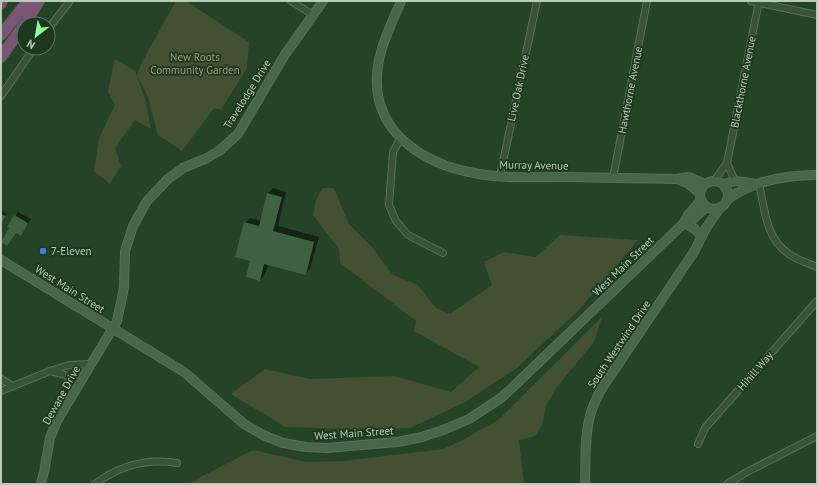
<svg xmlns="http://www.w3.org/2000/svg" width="818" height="485" font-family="'PT Sans',sans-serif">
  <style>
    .green { fill: #445032 }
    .shadow { fill: #0007 }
    .building { fill: #416242 }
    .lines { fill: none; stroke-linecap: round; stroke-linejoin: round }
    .street-casing { stroke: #587059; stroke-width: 8 }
    .secondary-casing { stroke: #587059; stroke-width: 10 }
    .highway-casing { stroke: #445d46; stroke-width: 12 }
    .street { stroke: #39533b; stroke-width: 6 }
    .secondary { stroke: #47664a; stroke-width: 8 }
    .highway { stroke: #795676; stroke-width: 11 }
    .shop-dot { fill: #3f7fe0; stroke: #1e3820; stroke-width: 1.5 }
    .labels { text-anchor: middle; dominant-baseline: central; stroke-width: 3.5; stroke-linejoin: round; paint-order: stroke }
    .park-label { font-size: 11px; fill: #a99b7b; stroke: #1e3820 }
    .street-label { font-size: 11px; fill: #b7cdb8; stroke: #1e3820 }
    .poi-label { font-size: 11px; fill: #b7cdb8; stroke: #1e3820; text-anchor: start }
  </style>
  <rect width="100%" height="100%" fill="#254326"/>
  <g class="green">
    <polygon points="176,1 186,1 249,42 247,68 221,110 214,108 182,151 158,135 148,97 137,75 142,62"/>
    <polygon points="115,59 135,71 145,99 151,129 135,120 115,148 121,166 110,184 94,171 99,138 115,105 108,91"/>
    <polygon points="323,188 334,188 349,224 372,247 393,275 418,285 436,308 450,314 492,285 484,262 504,252 536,257 560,235 638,240 578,311 517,368 467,401 410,428 357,429 285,427 231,394 265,369 310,379 394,376 451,392 479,367 414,331 416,321 340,263 339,249 313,215 316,200"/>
    <polygon points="602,317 594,342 556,388 546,406 542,425 535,436 519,440 524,484 187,484 253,450 307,462 343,461 443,449 465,439 498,420"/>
  </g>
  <g class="shadow">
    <polygon points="273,188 286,192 278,226 319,237 310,269 305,274 268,264 265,275 260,280 251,260 245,223 250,218 261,221 268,193"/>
    <polygon points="3,211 7,214 1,224 1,213"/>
    <polygon points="18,212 31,219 21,234 8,227"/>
  </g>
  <g class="building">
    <polygon points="267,193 282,197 273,231 314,242 306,275 264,264 260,281 246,277 250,261 235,257 244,222 259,226"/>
    <polygon points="1,214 6,216 1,224"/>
    <polygon points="14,215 28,223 21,236 16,233 7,246 1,242 9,228 7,227"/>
  </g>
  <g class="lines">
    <defs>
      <g id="street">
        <polyline points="291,1 313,15"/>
        <polyline points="751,1 817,15"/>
        <polyline points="48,29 70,1"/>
        <polyline points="1,96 34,48"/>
        <polyline points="400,139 393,152 389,205 396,221 408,235 443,253"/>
        <polyline points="727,163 759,1"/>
        <polyline points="500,176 537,1"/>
        <polyline points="613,178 647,1"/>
        <polyline points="714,181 727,163 735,181"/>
        <path d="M759 184C765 209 765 238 789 254 797 260 808 263 817 267"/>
        <polyline points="50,371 63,374 79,383"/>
        <polyline points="1,379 13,386"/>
        <polyline points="1,391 50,371 69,365 91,364"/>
        <polyline points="698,444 705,428 817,301"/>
        <path d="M95 484C119 466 147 458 177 463"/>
        <polyline points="727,484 747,472 817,436"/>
      </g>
      <g id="secondary">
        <path d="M401 1C391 25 378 50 377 76 374 133 424 164 474 173 504 179 535 177 565 177 602 178 640 178 677 179L689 177 705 184"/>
        <polyline points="677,179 687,183 700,193"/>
        <circle cx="714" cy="195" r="14"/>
        <polyline points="723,184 736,181 757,184"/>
        <path d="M728 199C753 181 787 175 817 175"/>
        <polyline points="684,223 693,219 706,207"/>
        <polyline points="684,223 695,229 702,237"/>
        <polyline points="1,260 184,372 244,424 263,435 283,443 305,447 327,448 397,442 422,437 443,430 469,419 501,398 514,386 684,223 688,215 701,200"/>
        <polyline points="41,484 44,472 50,438 57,421 117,321 124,288 125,251 133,226 147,201 168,179 183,168 205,159 219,151 238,134 284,56 323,1"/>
        <path d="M585 484C586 462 584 438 590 416 592 406 597 397 602 388L694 252 706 228 720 208"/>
      </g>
      <g id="highway">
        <polyline points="1,3 2,1"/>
        <polyline points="25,24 39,1"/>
        <polyline points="1,35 28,1"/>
        <polyline points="1,57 24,25"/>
      </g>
    </defs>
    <use href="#street" class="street-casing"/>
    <use href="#secondary" class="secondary-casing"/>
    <use href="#highway" class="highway-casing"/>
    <use href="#street" class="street"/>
    <use href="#secondary" class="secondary"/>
    <use href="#highway" class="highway"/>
  </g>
  <circle class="shop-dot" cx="43" cy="251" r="4"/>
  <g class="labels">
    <g class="park-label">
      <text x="195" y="57">New Roots<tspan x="195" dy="13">Community Garden</tspan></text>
    </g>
    <g class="street-label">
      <text transform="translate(743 82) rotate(-79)">Blackthorne Avenue</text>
      <text transform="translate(518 88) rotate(-78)">Live Oak Drive</text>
      <text transform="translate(630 90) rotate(-79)">Hawthorne Avenue</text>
      <text transform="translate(247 94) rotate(-58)">Travelodge Drive</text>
      <text transform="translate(534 165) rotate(1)">Murray Avenue</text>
      <text transform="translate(623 266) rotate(-44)">West Main Street</text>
      <text transform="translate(70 289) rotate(32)">West Main Street</text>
      <text transform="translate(619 344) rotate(-56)">South Westwind Drive</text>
      <text transform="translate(755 371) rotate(-49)">Hihill Way</text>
      <text transform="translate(61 395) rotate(-61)">Dewane Drive</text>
      <text transform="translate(354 433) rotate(-4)">West Main Street</text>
    </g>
    <g class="poi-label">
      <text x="51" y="251">7-Eleven</text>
    </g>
  </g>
  <rect width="818" height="485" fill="none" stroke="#b7cdb8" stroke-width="4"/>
  <g transform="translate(36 36) rotate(211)"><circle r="19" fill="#1e3820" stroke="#5b745d"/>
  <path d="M0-3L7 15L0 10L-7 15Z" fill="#8bfe94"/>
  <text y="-6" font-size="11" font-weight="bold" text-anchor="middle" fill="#b7cdb8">N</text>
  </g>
</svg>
